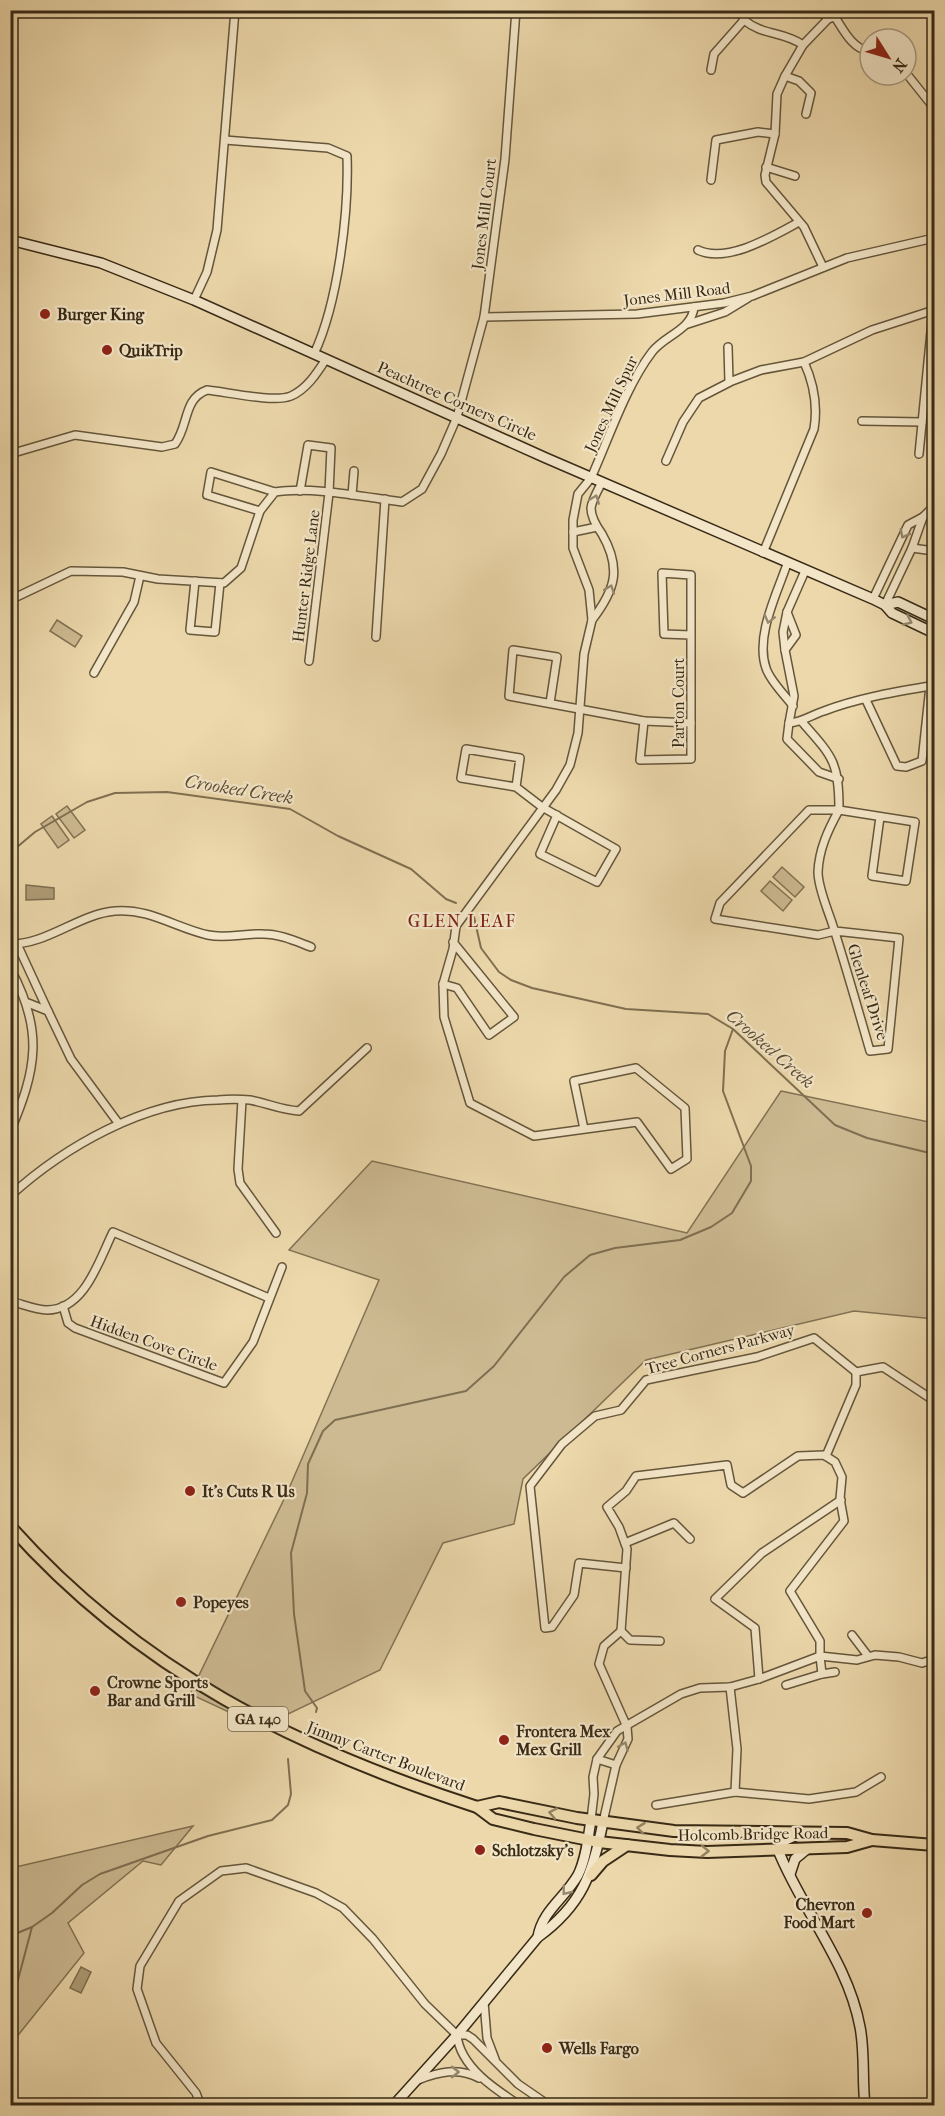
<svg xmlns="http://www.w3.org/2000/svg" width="945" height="2116" font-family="'IM FELL French Canon',serif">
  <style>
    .green { fill: #cdba92; stroke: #827254; stroke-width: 1.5 }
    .water { fill: #af9d78; stroke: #7f6f51; stroke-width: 1.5 }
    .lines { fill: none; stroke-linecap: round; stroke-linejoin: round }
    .stream { stroke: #7f6f51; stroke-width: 2 }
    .street-casing { stroke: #65563b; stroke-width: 10 }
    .secondary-casing { stroke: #382a16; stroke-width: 12 }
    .primary-casing { stroke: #382a16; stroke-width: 14 }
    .street { stroke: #f3e6c8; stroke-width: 7 }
    .secondary { stroke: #f3e6c8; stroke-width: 9 }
    .primary { stroke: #ecd8ab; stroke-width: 10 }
    .oneway { stroke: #96886f }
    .oneway2 { stroke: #928160 }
    .poi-dot { fill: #8f2418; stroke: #f3e6c8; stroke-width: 2 }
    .labels { text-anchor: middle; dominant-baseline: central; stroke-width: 4.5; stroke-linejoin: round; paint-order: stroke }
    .shield { fill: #f3e6c8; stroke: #70624b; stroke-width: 1.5 }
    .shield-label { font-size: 15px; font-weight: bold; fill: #382a16 }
    .street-label { font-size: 16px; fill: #382a16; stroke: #f3e6c8 }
    .poi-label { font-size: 16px; font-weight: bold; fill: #382a16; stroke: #f3e6c8; text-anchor: start }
    .water-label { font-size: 18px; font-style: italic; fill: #5c4c33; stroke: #f3e6c8 }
    .neighbourhood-label { font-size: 18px; letter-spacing: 1.5px; fill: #7a1f14; stroke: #f3e6c8 }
  </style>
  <rect width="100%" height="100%" fill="#ecd8ab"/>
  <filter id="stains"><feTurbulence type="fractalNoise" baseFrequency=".00333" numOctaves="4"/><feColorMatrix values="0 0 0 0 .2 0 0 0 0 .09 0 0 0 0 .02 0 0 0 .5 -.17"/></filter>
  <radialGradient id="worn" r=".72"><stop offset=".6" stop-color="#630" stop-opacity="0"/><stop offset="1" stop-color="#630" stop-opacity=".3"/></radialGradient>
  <g class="green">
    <polygon points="57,620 82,636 75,647 50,631"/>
    <polygon points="67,806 85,830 74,838 56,814"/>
    <polygon points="52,816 69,840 58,848 41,824"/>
    <polygon points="782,867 804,887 795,897 773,877"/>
    <polygon points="770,881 792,900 783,911 761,891"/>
    <polygon points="781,1091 934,1123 934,1319 854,1311 646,1360 523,1479 514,1524 443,1543 380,1670 261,1727 190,1694 287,1493 379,1280 289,1250 372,1161 687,1233"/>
    <polygon points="193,1826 161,1865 143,1861 68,1923 84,1953 11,2044 11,1868"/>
  </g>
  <g class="water">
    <polygon points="26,885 54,888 54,899 26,900"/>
    <polygon points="81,1967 91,1972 81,1993 70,1988"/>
  </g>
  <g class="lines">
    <g class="stream">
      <polyline points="10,853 35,832 87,802 115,793 167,792 290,809 338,836 411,869 446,899 456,903"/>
      <polyline points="474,917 481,948 499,972 511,980 532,988 626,1009 708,1014 733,1029 835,1125 867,1138 934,1154"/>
      <polyline points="316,1712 317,1708 305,1691 294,1614 291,1553 307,1493 308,1464 323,1431 335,1420 466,1391 494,1366 564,1277 590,1255 615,1248 680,1240 711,1227 732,1213 751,1181 751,1166 723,1091 725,1051 733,1029"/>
      <polyline points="10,1936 32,1927 52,1913 82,1885 100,1874 208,1836 272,1820 288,1805 291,1794 288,1759"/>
      <polyline points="10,2010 32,1927"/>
    </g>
    <defs>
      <g id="street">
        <polyline points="739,10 744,20"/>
        <polyline points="820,10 828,19"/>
        <polyline points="929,10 934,17"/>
        <path d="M711 70 714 54 744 20C763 36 783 31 803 45"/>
        <polyline points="906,73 934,108"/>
        <polyline points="785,76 799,81 811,93 806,114"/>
        <path d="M225 140 328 148 347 156C349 212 338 303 314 354"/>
        <polyline points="766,167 795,176"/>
        <polyline points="711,180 716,140 758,132 775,134"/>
        <path d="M698 250C727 264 773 236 799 222"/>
        <path d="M823 267 804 227 766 182 765 175 775 134 777 94 785 76 803 45 828 19 835 17C844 31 852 48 870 52"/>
        <polyline points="194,300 207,272 217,230 235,10"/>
        <polyline points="484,317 637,314 724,303 752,296 847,258 934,238"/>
        <polyline points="688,324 725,312 748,298"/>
        <polyline points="728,347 729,382"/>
        <polyline points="862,421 922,422"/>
        <path d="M10 454 75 435 162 447 175 444C189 425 183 399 207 390 227 392 274 403 291 396 307 389 317 373 326 359"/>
        <polyline points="919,454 933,311"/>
        <polyline points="666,461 683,422 699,398 732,381 761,370 804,362 872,330 934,310"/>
        <polyline points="300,491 308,445 331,448 329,493 309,661"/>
        <polyline points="352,495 354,471"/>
        <polyline points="260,511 207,495 211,472 275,492"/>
        <polyline points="923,517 934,506"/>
        <polyline points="573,532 597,527"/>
        <polyline points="912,548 934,551"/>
        <path d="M763 553 814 429C818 405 814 384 804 362"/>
        <path d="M787 564C777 594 755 636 766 668 770 681 785 695 793 706"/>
        <path d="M805 571 787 612 796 635 785 650 794 696 789 723C803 722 811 715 824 711 858 698 895 692 930 686L922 761 906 767 897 766 866 700"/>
        <polyline points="195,581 190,630 215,632 220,583"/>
        <polyline points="873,599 908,525 923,517 912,548 885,605"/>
        <path d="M10 600 71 571 123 572 158 579 224 583 241 568 260 511 275 492C312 486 364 497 402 502L422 489 441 454 457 417 484 317 505 159 516 10"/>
        <path d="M592 620C615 590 622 569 602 534 597 527 591 517 591 508 592 500 598 490 602 482"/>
        <polyline points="376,637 385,499"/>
        <polyline points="785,650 783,632 787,612"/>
        <polyline points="94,673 134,602 140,576"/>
        <polyline points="550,703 557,657 513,650 509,696 644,721 640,760 691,759 691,575 662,573 664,634 691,635"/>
        <polyline points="644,721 691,723"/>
        <path d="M802 722C833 757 839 762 839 810L915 822 906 881 872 876 880 817"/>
        <polyline points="789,723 787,739 819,772 839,779"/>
        <polyline points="516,787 520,758 466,749 461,778 516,787 542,807 616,849 597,882 540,854 557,815"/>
        <path d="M835 931 818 935 715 919 720 903 809 810H839C828 830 819 849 818 872 818 888 828 910 833 926 846 967 858 1009 870 1051L888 1049 899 938 835 931"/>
        <path d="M453 942 514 1017 489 1035 457 988 443 984 453 949 456 926 556 790 570 765 578 733 584 654 592 620 589 590 573 548V520L578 494 591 478C609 438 626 386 652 352 665 335 692 330 694 307"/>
        <path d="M10 944C46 945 79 914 115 911 149 908 176 928 208 935 226 939 244 933 263 934 280 934 295 941 311 947"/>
        <polyline points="17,944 48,1011"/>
        <path d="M10 968C44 1030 37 1069 10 1132"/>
        <polyline points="443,984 444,1017 470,1103 534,1136 637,1122 671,1169 687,1159 685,1108 636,1068 574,1081 584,1129"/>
        <polyline points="28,1003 48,1011 71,1059 119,1124"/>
        <polyline points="242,1100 238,1169 240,1183 276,1233"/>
        <path d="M10 1196C64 1147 144 1101 218 1100 228 1099 240 1099 250 1100 267 1103 281 1110 299 1111L367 1048"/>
        <path d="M10 1301C22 1304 36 1310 47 1310 85 1310 99 1260 113 1232L269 1298"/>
        <polyline points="63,1306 68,1323 75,1328 224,1383 253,1342 282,1267"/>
        <polyline points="826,1456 856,1385 856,1372"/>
        <polyline points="625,1543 674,1523 690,1539"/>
        <polyline points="626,1568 579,1563 574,1595 552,1627 545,1628 530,1486 562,1444 595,1416 621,1410 646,1380 757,1357 814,1338 856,1372 883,1367 933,1400"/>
        <polyline points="621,1631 630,1640 660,1641"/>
        <polyline points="852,1635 868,1656"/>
        <polyline points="835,1672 822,1674 820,1656 759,1679 755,1628 715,1599 762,1553 841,1500"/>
        <polyline points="786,1685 822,1674"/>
        <polyline points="597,1759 616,1765"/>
        <polyline points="735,1792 809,1799 856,1792 881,1777"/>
        <polyline points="656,1805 735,1792 737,1749 730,1687"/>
        <polyline points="591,1820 594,1794 593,1777 597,1759 617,1731 681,1694 700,1688 730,1687 759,1679"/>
        <polyline points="603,1822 616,1765 628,1739 627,1727 599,1664 604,1646 621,1631 627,1549 619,1527 607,1507 626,1491 636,1476 727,1465 731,1485 743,1493 798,1456 824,1455 835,1462 842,1477 840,1499 844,1521 790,1591 820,1641 820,1656 857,1660 875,1655 899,1657 922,1663 934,1659"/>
        <polyline points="484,2002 487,2038 495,2059"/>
        <polyline points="457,2035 467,2035 473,2039 518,2084 550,2106"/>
        <path d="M457 2035C460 2067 496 2090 521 2106"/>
        <path d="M418 2080C438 2072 459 2067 479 2078"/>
        <polyline points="201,2106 196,2093 156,2043 137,1989 140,1966 179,1901 221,1871 246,1868 316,1893 343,1908 373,1939 425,2004 457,2035"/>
      </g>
      <g id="secondary">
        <polyline points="10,240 101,263 194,300 546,458 873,599 885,605 892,613 934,633"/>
        <polyline points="885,605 898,602 934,619"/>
        <path d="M799 1834 784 1841 778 1850C802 1910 848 1962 860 2027 865 2052 862 2080 865 2106"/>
        <polyline points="790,1874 795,1859 807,1849"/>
        <path d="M538 1937C542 1911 565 1898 578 1875 586 1859 588 1838 591 1820"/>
        <path d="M393 2106 457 2035 538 1937C582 1905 593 1873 603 1822"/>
      </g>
      <g id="primary">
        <path d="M10 1526C139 1671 295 1748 477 1807L493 1819 534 1829 599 1842 670 1850 707 1852 847 1847 872 1840"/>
        <polyline points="477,1807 499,1802 577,1818 674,1831 847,1833 872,1840 934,1845"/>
        <polyline points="591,1875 603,1861 627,1845"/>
      </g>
    </defs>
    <use href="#street" class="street-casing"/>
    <use href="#secondary" class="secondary-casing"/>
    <use href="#primary" class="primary-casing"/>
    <use href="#street" class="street"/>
    <use href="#secondary" class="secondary"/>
    <use href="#primary" class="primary"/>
  </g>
  <defs><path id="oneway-chevron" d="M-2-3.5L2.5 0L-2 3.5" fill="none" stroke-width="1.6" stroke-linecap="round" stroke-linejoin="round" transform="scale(1.5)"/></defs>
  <g class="oneway">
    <use href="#oneway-chevron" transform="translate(595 499) rotate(-69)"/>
    <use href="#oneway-chevron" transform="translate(904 534) rotate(118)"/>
    <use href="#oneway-chevron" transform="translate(610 589) rotate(-70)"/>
    <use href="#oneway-chevron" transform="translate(769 619) rotate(104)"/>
    <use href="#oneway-chevron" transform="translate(908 621) rotate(25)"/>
    <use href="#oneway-chevron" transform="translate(624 1746) rotate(-67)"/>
    <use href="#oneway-chevron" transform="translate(566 1891) rotate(129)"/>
    <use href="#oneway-chevron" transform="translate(455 2072)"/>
  </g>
  <g class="oneway2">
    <use href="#oneway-chevron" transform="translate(553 1813) rotate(-169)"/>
    <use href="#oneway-chevron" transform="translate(641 1828) rotate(-173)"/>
    <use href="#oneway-chevron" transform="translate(705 1851) rotate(1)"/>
  </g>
  <g class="poi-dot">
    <circle cx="45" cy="314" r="6"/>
    <circle cx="107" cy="350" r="6"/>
    <circle cx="190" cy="1491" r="6"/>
    <circle cx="181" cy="1602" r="6"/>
    <circle cx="95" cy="1691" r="6"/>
    <circle cx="504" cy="1740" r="6"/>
    <circle cx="480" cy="1850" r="6"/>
    <circle cx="867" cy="1913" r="6"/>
    <circle cx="547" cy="2048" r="6"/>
  </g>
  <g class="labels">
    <rect class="shield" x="228" y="1707" width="60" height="24" rx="4.5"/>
    <g class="shield-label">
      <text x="258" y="1719">GA 140</text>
    </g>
    <g class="street-label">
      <text transform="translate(484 214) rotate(-83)">Jones Mill Court</text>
      <text transform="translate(677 294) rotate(-7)">Jones Mill Road</text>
      <text transform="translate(457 401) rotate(24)">Peachtree Corners Circle</text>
      <text transform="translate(611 404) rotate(-65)">Jones Mill Spur</text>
      <text transform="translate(306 576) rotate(-83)">Hunter Ridge Lane</text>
      <text transform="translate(678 703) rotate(-90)">Parton Court</text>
      <text transform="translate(868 992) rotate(72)">Glenleaf Drive</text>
      <text transform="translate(154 1343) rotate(20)">Hidden Cove Circle</text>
      <text transform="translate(720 1349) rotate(-15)">Tree Corners Parkway</text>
      <text transform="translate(386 1756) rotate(21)">Jimmy Carter Boulevard</text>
      <text transform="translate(753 1834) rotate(-1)">Holcomb Bridge Road</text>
    </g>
    <g class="poi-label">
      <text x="57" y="314">Burger King</text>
      <text x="119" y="350">QuikTrip</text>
      <text x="202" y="1491">It's Cuts R Us</text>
      <text x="193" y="1602">Popeyes</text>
      <text x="107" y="1682">Crowne Sports<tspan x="107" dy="18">Bar and Grill</tspan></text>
      <text x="516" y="1731">Frontera Mex<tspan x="516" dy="18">Mex Grill</tspan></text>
      <text x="492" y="1850">Schlotzsky's</text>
      <text x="855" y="1904" text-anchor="end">Chevron<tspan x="855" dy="18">Food Mart</tspan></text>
      <text x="559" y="2048">Wells Fargo</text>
    </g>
    <g class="water-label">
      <text transform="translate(239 790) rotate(9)">Crooked Creek</text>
      <text transform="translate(770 1049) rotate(41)">Crooked Creek</text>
    </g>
    <g class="neighbourhood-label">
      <text x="462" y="921">GLEN LEAF</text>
    </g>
  </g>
  <rect width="945" height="2116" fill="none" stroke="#ecd8ab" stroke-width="36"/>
  <rect x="12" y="12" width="921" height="2092" fill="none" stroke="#382a16" stroke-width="3"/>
  <rect x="18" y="18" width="909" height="2080" fill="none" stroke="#382a16" stroke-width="1.5"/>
  <g transform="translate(888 57) rotate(127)"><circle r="28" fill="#f3e6c8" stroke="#a89b81" stroke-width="1.5"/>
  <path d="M0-4.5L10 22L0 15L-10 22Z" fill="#8f2418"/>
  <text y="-9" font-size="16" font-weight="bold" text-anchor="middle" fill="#382a16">N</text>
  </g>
  <rect width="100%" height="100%" filter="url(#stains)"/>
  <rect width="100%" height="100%" fill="url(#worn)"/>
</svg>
